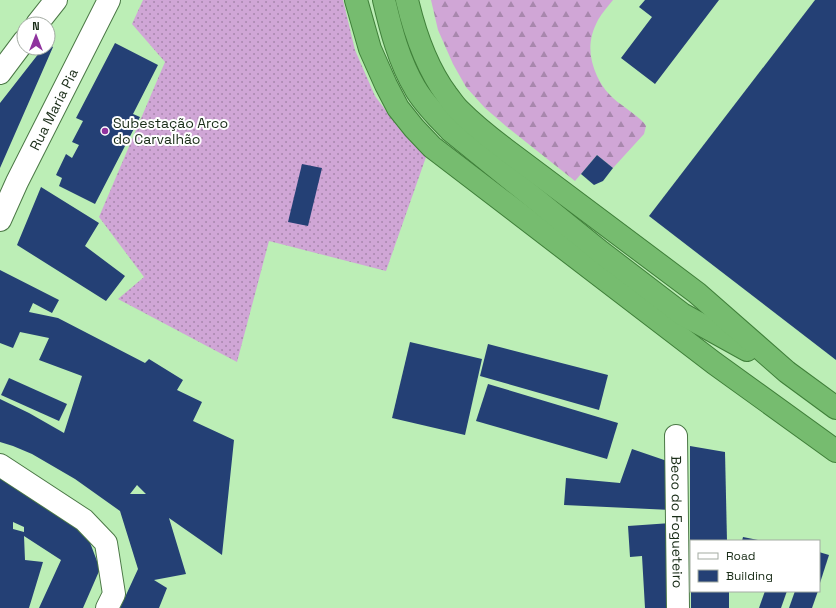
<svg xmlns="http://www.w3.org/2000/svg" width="836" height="608" font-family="'Space Grotesk',sans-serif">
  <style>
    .grass { fill: url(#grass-dots) }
    .forest { fill: url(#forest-firs) }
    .building { fill: #244075; fill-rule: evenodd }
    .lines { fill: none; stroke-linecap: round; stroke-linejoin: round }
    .minor-casing { stroke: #4b7846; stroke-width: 24 }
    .trunk-casing { stroke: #3f7f39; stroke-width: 24 }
    .minor { stroke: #fff; stroke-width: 22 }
    .trunk { stroke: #76bc6f; stroke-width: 22 }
    .poi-dot { fill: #8f339e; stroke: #fff; stroke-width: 1.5 }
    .labels { text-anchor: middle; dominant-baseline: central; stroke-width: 4; stroke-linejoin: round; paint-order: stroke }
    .street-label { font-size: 14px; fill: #192c17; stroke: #fff }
    .poi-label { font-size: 14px; fill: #192c17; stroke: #fff; text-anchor: start }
  </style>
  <defs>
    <pattern id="grass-dots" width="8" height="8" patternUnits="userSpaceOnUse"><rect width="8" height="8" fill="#d0a6d6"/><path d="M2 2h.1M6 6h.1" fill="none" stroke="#a887ad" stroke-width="1.8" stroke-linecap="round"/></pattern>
    <pattern id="forest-firs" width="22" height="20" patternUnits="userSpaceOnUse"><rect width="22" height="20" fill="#d0a6d6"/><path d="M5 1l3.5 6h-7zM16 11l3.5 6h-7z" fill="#a887ad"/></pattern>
  </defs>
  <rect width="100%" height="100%" fill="#bceeb6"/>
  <polygon class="grass" points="143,0 343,0 355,50 375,96 401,131 426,157 386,271 269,241 237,362 118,299 144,277 99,217 165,62 132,24"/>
  <path class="forest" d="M431 0H613C608 6 602 13 598 20 588 39 588 56 597 76 600 82 604 89 609 94 619 105 634 112 644 123L646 126 644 134 613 168 597 155 575 181 507 127 485 108 466 87 453 64 438 30Z"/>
  <g class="building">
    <polygon points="645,0 719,0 655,84 621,58 652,17 639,7"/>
    <polygon points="815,0 836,0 836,360 649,216"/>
    <polygon points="115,43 158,65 133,114 140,117 95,204 59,186 62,178 56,175 66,154 72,158 79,145 72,142 83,121 76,118"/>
    <polygon points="48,44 53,47 0,168 0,103 43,48 48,48"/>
    <polygon points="597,155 613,168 603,181 594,185 581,174"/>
    <polygon points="302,164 322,168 308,226 288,222"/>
    <polygon points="41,187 99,223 85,246 125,276 106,301 17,245"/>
    <path d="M0 270 59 300 52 313 33 303 29 312 58 318 145 363 149 359 183 380 177 390 202 402 193 421 234 440 222 555 169 518 186 574 154 580 167 588 159 608H120L138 569 120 511 75 479 32 454 13 446 0 442V399L29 413 64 433 82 376 39 360 49 338 20 332 13 348 0 343ZM137 485 146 494H130Z"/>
    <polygon points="410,342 482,359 465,435 392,418"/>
    <polygon points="488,344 608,375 599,410 480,376"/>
    <polygon points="9,378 67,404 59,421 1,395"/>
    <polygon points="488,384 618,423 607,459 476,421"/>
    <polygon points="690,446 725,452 727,541 690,541"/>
    <polygon points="632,449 670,462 671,510 564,505 566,478 620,483"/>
    <path d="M0 479H1L86 532 100 569 83 608H39L61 560 24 536 25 560 43 562 29 608H0ZM13 522 24 527V532L13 529Z"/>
    <polygon points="671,523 671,608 645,608 642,556 630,557 628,526"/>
    <polygon points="743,537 758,540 758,541 742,541"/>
    <polygon points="819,552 829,555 819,586"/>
    <rect x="691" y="591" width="38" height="17"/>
    <polygon points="765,591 787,591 781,608 759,608"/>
    <polygon points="795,591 818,591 812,608 789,608"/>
  </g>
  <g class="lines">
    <defs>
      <g id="minor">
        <polyline points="37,24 56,0"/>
        <polyline points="0,73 24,41"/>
        <path id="s1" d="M0 220 17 182 109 0"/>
        <path id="s2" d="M676 436 678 608"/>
        <polyline points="0,465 84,520 106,543 114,594 107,608"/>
      </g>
      <g id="trunk">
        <polyline points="356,0 370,49 386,85 398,108 414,128 432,147 714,363 836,451"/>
        <path d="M384 0C391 30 399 61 415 88 424 104 438 117 451 131L601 252 682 314 747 350"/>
        <path d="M407 0C415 34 426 67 447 95 451 100 454 105 459 110 473 124 489 137 505 149L697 293 787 372 836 408"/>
      </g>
    </defs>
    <use href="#minor" class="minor-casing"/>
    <use href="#trunk" class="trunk-casing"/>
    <use href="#minor" class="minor"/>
    <use href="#trunk" class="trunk"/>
  </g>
  <circle class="poi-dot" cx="105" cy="131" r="4"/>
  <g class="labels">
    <g class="street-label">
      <text stroke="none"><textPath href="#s1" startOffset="123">Rua Maria Pia</textPath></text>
      <text stroke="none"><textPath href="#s2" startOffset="86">Beco do Fogueteiro</textPath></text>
    </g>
    <g class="poi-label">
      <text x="113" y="123">Subestação Arco<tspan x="113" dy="16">do Carvalhão</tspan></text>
    </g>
  </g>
  <rect x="690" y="540" width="130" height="52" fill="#ffffff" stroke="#a3aba2"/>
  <rect x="698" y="553" width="20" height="6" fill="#ffffff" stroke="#a3aba2"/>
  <text x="726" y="560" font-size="12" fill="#192c17">Road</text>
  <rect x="698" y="570" width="20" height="12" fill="#244075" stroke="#a3aba2"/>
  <text x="726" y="580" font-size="12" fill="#192c17">Building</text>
  <g transform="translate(36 36)"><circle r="19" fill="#ffffff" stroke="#a3aba2"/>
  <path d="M0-3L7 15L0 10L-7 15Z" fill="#8f339e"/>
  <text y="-6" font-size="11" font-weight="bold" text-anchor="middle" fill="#192c17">N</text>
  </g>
</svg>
